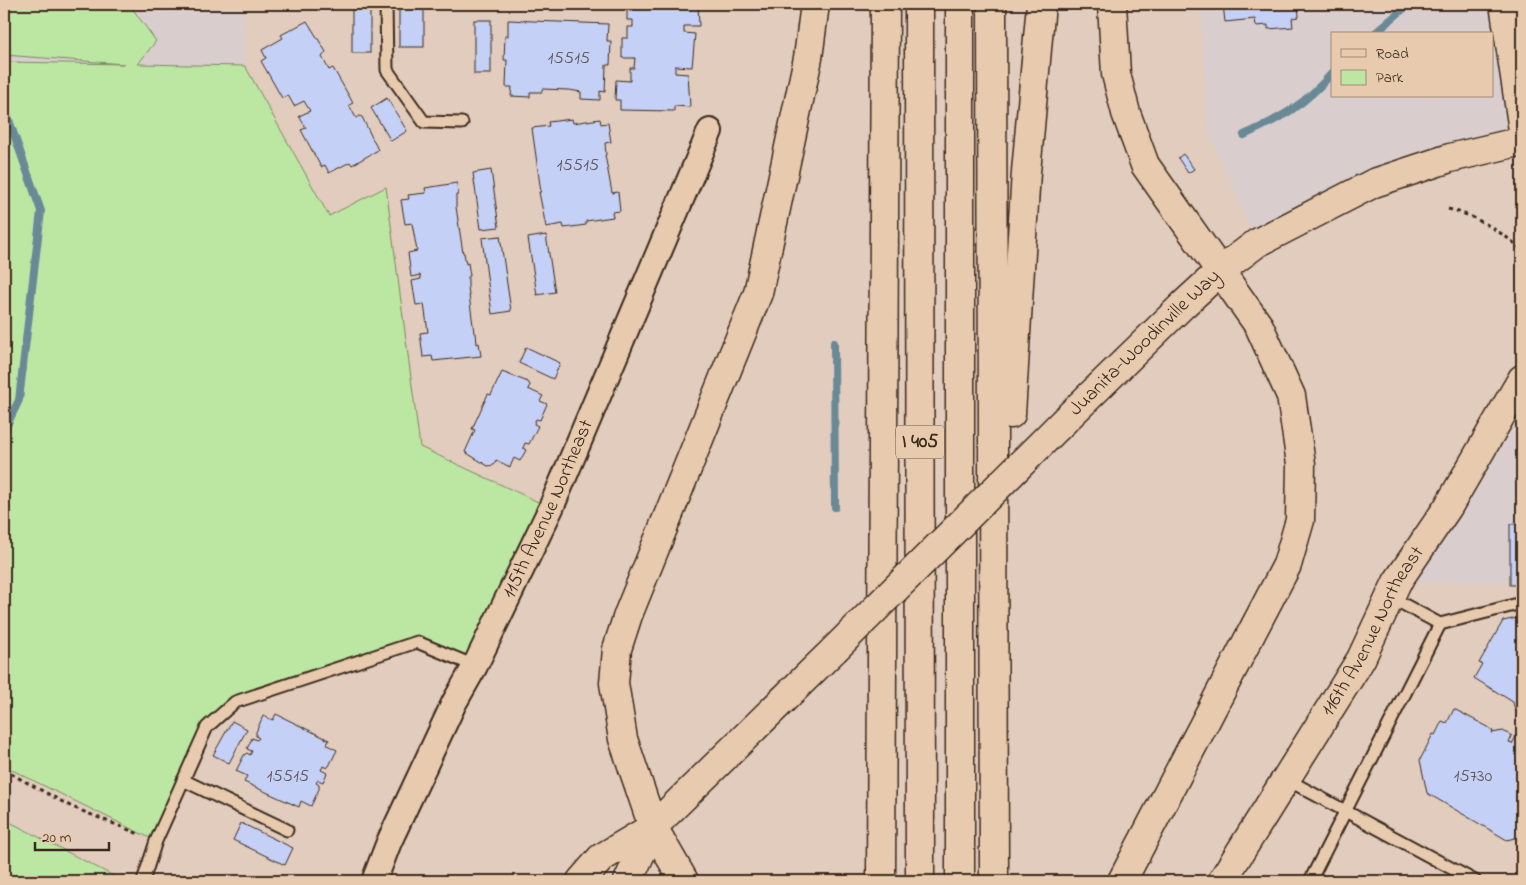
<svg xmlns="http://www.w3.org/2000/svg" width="1526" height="885" font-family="'Indie Flower',sans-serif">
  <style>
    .built { fill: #d9cdce; fill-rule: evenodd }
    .green { fill: #bce7a3; stroke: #7c8860 }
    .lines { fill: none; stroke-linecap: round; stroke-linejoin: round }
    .stream { stroke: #698997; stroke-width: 8 }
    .building { fill: #c5d0f7; stroke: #3b2a1e }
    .lane-casing { stroke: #3b2a1e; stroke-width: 15 }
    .street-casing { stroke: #3b2a1e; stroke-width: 28 }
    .secondary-casing { stroke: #3b2a1e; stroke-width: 31 }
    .highway-casing { stroke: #3b2a1e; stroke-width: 31 }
    .path { stroke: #3b2a1e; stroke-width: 3; stroke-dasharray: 4 4; stroke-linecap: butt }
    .lane { stroke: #e8cbae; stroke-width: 11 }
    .street { stroke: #e8cbae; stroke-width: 24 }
    .secondary { stroke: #e8cbae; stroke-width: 28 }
    .highway { stroke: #e8cbae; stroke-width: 28 }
    .secondary-bridge-casing { stroke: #3b2a1e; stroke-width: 31; stroke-linecap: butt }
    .secondary-bridge { stroke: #e8cbae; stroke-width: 28 }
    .labels { text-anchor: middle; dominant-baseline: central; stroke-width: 5; stroke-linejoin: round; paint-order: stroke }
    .number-label { font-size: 18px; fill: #5e5454 }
    .shield { fill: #e8cbae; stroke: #6f5a49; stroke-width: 1 }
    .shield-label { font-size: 19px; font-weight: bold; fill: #3b2a1e }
    .street-label { font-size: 20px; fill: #3b2a1e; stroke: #e8cbae }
  </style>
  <rect width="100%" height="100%" fill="#e1ccbd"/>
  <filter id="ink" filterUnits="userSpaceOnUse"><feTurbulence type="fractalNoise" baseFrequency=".02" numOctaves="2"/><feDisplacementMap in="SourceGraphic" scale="10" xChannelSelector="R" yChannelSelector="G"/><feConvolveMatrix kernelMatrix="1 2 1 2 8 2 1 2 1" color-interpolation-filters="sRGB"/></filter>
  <g filter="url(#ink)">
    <g class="built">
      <polygon points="4,4 244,4 245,66 4,62"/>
      <path d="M1199 4H1522V141L1449 158 1257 243 1209 132ZM1332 34H1492V96H1332Z"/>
      <polygon points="1522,379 1522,582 1402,582"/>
    </g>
    <g class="green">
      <polygon points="4,4 129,4 156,41 138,64 245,66 329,216 386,187 420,447 551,508 475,666 417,642 235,702 207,727 156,841 4,766 4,62 124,64 4,55"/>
      <polygon points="4,819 123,881 4,881"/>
    </g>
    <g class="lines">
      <g class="stream">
        <polyline points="1374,34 1409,4"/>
        <polyline points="4,106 41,211 19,400 4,431"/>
        <path d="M1244 135C1281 118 1305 105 1332 73"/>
        <polyline points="834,343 835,507"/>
      </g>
    </g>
    <g class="building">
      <polygon points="280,4 334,4 334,8 304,8 304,4"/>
      <rect x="352" y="4" width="18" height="49"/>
      <rect x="399" y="4" width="25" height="43"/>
      <polygon points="627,4 698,4 699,26 684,26 684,33 695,34 692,67 675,66 675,73 688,74 690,107 674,106 674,111 620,110 620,100 615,100 616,80 630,81 630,68 634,68 635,58 622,58 622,38 628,38 628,27 633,27 633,20 627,20"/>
      <polygon points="1223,4 1298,4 1299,17 1292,18 1293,27 1268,29 1268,25 1256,26 1255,19 1225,22"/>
      <rect x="474" y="20" width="17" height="54"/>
      <polygon points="508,20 608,24 607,41 611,41 610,65 606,65 605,92 600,91 600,100 581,99 581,92 569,90 542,89 542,92 530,92 530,97 511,96 512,87 506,87 507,60 504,60 505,36 508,36"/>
      <polygon points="307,21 326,52 322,57 329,70 333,68 353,103 349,105 356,118 360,116 362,117 378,150 352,165 350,162 329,173 325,165 321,167 301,130 306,128 299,116 310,111 304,101 294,106 288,95 282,98 261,61 266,58 262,50 283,38 281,35"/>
      <polygon points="387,98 407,131 391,141 371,108"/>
      <polygon points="572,119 573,123 600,119 601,124 608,123 611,142 605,143 606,155 605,155 612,193 618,192 620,211 612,212 613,217 586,221 586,225 564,228 563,224 546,227 539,192 541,192 532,128 549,126 548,122"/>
      <polygon points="1183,154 1194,169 1188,173 1178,158"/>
      <polygon points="491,170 499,227 481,229 473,173"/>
      <polygon points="457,183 458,195 456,195 456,207 463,253 464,253 466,264 468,263 470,276 468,277 468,287 474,333 476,333 477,344 479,343 481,356 433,361 432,356 423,357 420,333 428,332 424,304 416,305 412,281 421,279 420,275 411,277 408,253 417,251 412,223 405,224 401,200 409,199 408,195 426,193 425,188"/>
      <polygon points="546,235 555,292 537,295 528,238"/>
      <polygon points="500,236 511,311 492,314 482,238"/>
      <polygon points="526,347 560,363 553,379 519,363"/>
      <polygon points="502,372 528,382 530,385 528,389 543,396 540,401 547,404 540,420 536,419 534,424 538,426 529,444 525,443 523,448 526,450 520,461 514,458 510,467 496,460 494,465 488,466 465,452 475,430 472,429 488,394 491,395"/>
      <rect x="1510" y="524" width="12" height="61"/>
      <polygon points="1522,617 1522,714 1515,710 1513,702 1474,678 1482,664 1479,663 1503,621"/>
      <polygon points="1454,709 1488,727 1493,731 1492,733 1503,731 1512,736 1509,743 1512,744 1522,725 1522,836 1507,840 1427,793 1420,760 1433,734 1435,735 1442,721 1447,723"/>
      <polygon points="276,714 329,740 327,745 337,750 329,766 327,768 323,766 321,770 327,773 323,782 318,780 316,783 319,785 319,789 311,806 301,801 299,807 244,782 247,776 236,771 244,755 247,753 250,755 252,751 247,749 252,738 257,740 259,738 256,736 256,732 263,716 273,720"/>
      <polygon points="232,721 247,729 229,763 213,755"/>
      <polygon points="241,823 293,848 285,865 233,840"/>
    </g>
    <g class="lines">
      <defs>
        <g id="lane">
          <polyline points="386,4 387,70 424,122 462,123"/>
          <polyline points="1390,597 1440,624 1522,603"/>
          <polyline points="1286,779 1475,881"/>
          <polyline points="183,780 287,830"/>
          <polyline points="143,881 156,841 207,727 235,702 417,642 475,666"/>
          <polyline points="1310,881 1440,624"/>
        </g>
        <g id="street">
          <path id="s1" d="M374 881 389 842 454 703 475 666 551 508 710 131"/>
        </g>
        <g id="secondary">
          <polyline points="1504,4 1522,124"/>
          <path id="s2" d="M1065 420 1183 305 1220 271 1257 243 1374 183 1450 158 1522 141"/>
          <polyline points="581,881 601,858 653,827 834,650"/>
          <polyline points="628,881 653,827"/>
          <path id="s3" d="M1222 881 1361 659 1397 582 1448 507 1522 379"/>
        </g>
        <g id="highway">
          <polyline points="919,4 920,881"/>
          <polyline points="960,4 960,881"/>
          <polyline points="992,4 994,881"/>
          <polyline points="1112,4 1116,74 1126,113 1145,165 1259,326 1291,396 1301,464 1300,520 1287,565 1122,881"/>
          <polyline points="1011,414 1026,172 1041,4"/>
          <polyline points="684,881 653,827 623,739 614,683 617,649 628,615 758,293 808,58 815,4"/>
          <polyline points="881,881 885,4"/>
        </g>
      </defs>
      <use href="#lane" class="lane-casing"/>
      <use href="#street" class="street-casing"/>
      <use href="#secondary" class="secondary-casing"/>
      <use href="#highway" class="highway-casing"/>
      <g class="path">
        <path d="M1448 209C1477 216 1499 231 1522 249"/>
        <polyline points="4,770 72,807 139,834"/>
      </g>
      <use href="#lane" class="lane"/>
      <use href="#street" class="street"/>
      <use href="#secondary" class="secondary"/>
      <use href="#highway" class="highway"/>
      <defs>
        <polyline id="secondary-bridge" points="834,650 1065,420"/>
      </defs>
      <use href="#secondary-bridge" class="secondary-bridge-casing"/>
      <use href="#secondary-bridge" class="secondary-bridge"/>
    </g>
  </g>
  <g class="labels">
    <g class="number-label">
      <text x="569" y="59">15515</text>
      <text x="578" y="166">15515</text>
      <text x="288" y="777">15515</text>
      <text x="1473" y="777">15730</text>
    </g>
    <rect class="shield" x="896" y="425.5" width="48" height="33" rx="4"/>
    <g class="shield-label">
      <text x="920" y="442">I 405</text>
    </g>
    <g class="street-label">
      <text stroke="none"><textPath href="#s2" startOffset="111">Juanita-Woodinville Way</textPath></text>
      <text stroke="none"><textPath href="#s1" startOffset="411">115th Avenue Northeast</textPath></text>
      <text stroke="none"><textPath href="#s3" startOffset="292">116th Avenue Northeast</textPath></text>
    </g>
  </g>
  <rect width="1526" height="885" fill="none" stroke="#e8cbae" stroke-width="20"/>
  <rect x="10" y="10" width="1506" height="865" fill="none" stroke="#3b2a1e" stroke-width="2" filter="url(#ink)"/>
  <rect x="1331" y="32" width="162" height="65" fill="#e8cbae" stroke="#a38b74"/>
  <rect x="1341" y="49" width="25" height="8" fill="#e8cbae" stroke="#a38b74"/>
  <text x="1376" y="58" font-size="15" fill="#3b2a1e">Road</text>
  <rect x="1341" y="70" width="25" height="15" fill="#bce7a3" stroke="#a38b74"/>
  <text x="1376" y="82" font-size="15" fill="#3b2a1e">Park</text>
  <path d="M35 842v8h74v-8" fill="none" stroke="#3b2a1e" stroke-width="2.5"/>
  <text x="42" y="842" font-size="15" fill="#3b2a1e" stroke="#e8cbae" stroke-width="4" paint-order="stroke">20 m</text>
</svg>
